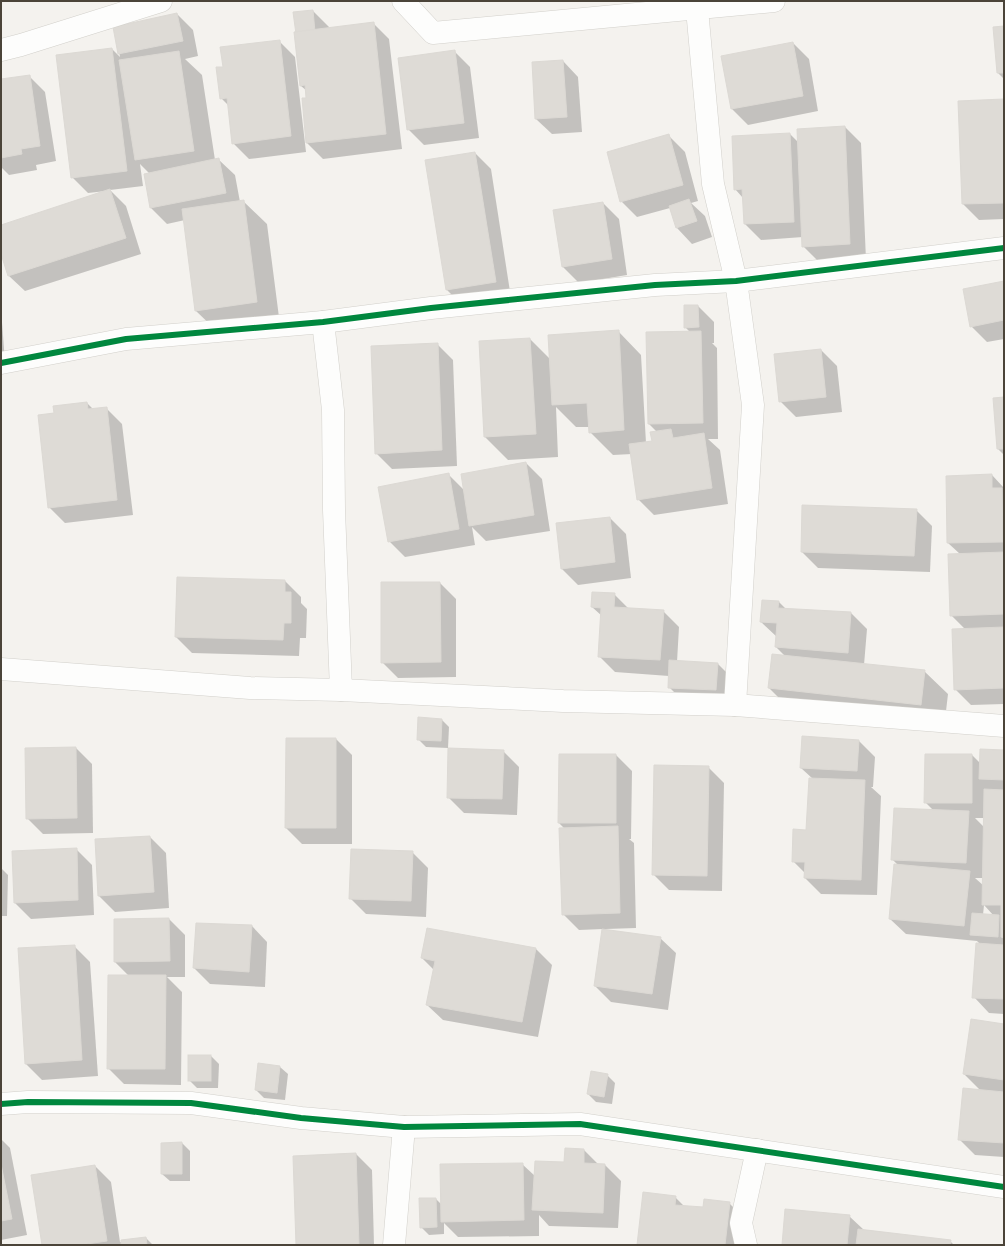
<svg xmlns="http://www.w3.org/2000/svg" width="1005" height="1246" font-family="'Exo 2',sans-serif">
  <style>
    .shadow { fill: #0003; fill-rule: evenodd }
    .building { fill: #dedbd6; stroke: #dcd9d4 }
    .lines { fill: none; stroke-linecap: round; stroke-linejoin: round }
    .minor-casing { stroke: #d2d0cb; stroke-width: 23 }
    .minor { stroke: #fdfdfc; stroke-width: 22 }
    .cycleway-casing { stroke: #fff; stroke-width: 8 }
    .cycleway { stroke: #00873e; stroke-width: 6 }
  </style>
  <rect width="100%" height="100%" fill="#f4f2ee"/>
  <g class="shadow">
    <polygon points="313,11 329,27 329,29 373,23 389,39 402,149 323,159 307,143 307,91 301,86"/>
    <polygon points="177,14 193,30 198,56 185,59 202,75 215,160 219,160 235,175 240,202 243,201 267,224 280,325 220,334 196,311 185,220 167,224 151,208 150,174 140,164 143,186 110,190 126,206 141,254 25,291 9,276 1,251 1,226 106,191 88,193 72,177 112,49 120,57 114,28"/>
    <polygon points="995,27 1004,27 1004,79 998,73"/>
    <polygon points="279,41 295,57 306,152 249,159 233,143 229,106 221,98 224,68"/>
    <polygon points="793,43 809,59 818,111 748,125 732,109 722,57"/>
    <polygon points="454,51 470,67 479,138 424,145 408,129"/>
    <polygon points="563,61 578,77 582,132 552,134 536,119"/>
    <polygon points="29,76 45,92 56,161 36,165 37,170 9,175 1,167 1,80"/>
    <polygon points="1004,100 1004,219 979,220 963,204"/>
    <polygon points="845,127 861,143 866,260 819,262 803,246 803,237 761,240 745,224 743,198 735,189 790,134 799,143"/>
    <polygon points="669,136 685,152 698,201 691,203 705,216 712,237 692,244 677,228 670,208 637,217 621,201"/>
    <polygon points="475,153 491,169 511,298 463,306 447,290"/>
    <polygon points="603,203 619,219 627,275 579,283 563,267 554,211"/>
    <polygon points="1004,282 1004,339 987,342 971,326"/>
    <polygon points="698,306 714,322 714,343 712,343 717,348 718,439 708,439 720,450 728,504 654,515 638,499 632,454 613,455 590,432 589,427 576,427 556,407 558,457 508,460 485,437 530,339 550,359 618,331 641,355 646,443 653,442 657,432 649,424 690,332 685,327"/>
    <polygon points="1,309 5,362 1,363"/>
    <polygon points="437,344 453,360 457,466 392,469 376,453"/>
    <polygon points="821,350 837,366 842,412 796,417 780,401"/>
    <polygon points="1004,398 1004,455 998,449"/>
    <polygon points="87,403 93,409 106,408 122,424 133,515 65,523 49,507 55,414"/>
    <polygon points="526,463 542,479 550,531 486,541 472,527 475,545 405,557 389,541 449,475 464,490"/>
    <polygon points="992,475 1004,488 1004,704 971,705 955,689 965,629 951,615 960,554 948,543"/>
    <polygon points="916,510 932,526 930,572 818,568 802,552"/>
    <polygon points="610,518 626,534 631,578 578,585 562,569"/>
    <polygon points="285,581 301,597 301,603 307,609 306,638 300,638 299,656 192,653 176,637"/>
    <polygon points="440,583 456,599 456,677 398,678 382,662"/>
    <polygon points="614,594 629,609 663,611 679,627 677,662 718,664 734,680 732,705 685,703 669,687 669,676 615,672 599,656 602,616 592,607"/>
    <polygon points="779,602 786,609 851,613 867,629 864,665 924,671 948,694 944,728 792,711 769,688 773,655 785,656 776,647 777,637 761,622"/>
    <polygon points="442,720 449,727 448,748 426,747 418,739"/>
    <polygon points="336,739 352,755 352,844 302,844 286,828"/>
    <polygon points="859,741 875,757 873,787 871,787 881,796 877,895 821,894 805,878 806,874 793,861 807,831 813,779 801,768"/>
    <polygon points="76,748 92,764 93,833 43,834 27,818"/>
    <polygon points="503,751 519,767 517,815 464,813 448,797"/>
    <path d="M1004 751V1014L989 1013 974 997 981 945 977 941 906 934 890 919 899 866 892 859 933 810 925 802 926 755H972L980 763ZM975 818H985V828ZM975 878H984V886ZM984 905 994 916 983 915Z"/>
    <polygon points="616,755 632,771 631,839 629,839 634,843 636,928 606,929 606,930 660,938 676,953 668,1010 611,1002 595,986 603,929 579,930 563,914 565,829 559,823"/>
    <polygon points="708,767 724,783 722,891 669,890 653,874"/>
    <polygon points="150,837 166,853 169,908 115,912 99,896"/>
    <polygon points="76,849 92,865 94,915 31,919 15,903"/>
    <polygon points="412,852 428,868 426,917 366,914 350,898"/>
    <polygon points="1,868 8,875 7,916 1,916"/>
    <polygon points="169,919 185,935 185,977 167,977 182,992 181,1085 124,1084 108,1068 129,976 115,962"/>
    <polygon points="252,926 267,942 265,987 210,984 194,968"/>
    <polygon points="427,929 536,949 552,965 538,1037 443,1020 427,1005 434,970 422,958"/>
    <polygon points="74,946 90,962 98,1076 42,1080 26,1064"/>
    <polygon points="1004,1025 1004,1157 975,1155 959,1139 981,1091 964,1074"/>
    <polygon points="211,1056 219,1064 218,1088 197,1088 189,1080"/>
    <polygon points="280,1067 288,1074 285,1100 264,1098 256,1090"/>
    <polygon points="607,1075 615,1083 612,1104 596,1102 588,1094"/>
    <polygon points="1,1139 10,1148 27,1235 1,1240"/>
    <polygon points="182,1143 190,1151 190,1181 170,1181 162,1174 162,1144"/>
    <polygon points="584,1150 598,1164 605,1165 621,1181 618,1228 549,1226 539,1215 539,1236 458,1237 444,1223 444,1234 429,1235 421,1227 436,1199 442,1205 522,1164 535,1176 565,1163"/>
    <polygon points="356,1154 372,1170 374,1245 297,1245"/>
    <polygon points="95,1166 111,1182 120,1242 146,1238 153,1245 43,1245"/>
    <polygon points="675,1197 685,1207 704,1209 729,1203 745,1219 742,1245 638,1245"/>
    <polygon points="849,1216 864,1230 950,1241 954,1245 783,1245"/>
  </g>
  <g class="building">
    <polygon points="313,10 315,32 296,34 293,12"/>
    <polygon points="177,13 183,41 118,54 113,27"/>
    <polygon points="374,22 386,134 306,143 302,98 306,98 305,85 300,86 294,32"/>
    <polygon points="1004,26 1004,73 997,73 993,27"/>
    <polygon points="280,40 291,136 232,144 227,98 220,99 216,67 223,67 220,47"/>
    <polygon points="793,42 803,96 731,109 721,56"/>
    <polygon points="112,48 127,171 71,178 56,55"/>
    <polygon points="455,50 464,123 407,130 398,58"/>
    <polygon points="179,51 194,151 135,160 119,60"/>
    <polygon points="563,60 567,117 535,119 532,62"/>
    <polygon points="30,75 40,146 21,149 22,154 1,158 1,79"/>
    <polygon points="1004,99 1004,203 962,204 958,101"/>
    <polygon points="845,126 850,244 802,247 797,129"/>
    <polygon points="790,133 794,222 744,224 742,189 734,190 732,136"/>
    <polygon points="669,134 683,185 620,202 607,152"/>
    <polygon points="475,152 496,282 446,290 425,160"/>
    <polygon points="219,158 226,193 150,208 144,174"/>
    <polygon points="110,189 126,238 8,276 1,254 1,225"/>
    <polygon points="689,199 697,221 676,228 669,206"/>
    <polygon points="244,200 257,302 195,311 182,209"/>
    <polygon points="603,202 612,259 562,267 553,210"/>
    <polygon points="1004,281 1004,320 970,327 963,289"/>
    <polygon points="684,305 698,305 699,327 684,328"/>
    <polygon points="619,330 624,430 589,433 587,403 552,405 548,335"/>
    <polygon points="701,331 703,423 648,424 646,332"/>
    <polygon points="530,338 536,434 484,437 479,341"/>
    <polygon points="438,343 442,450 375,454 371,346"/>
    <polygon points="821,349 826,397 779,402 774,354"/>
    <polygon points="1004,397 1004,449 997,449 993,398"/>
    <polygon points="87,402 88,409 107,407 117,500 48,508 38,415 54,413 53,406"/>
    <polygon points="671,429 673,438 704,433 712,488 637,500 629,444 652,441 650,432"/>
    <polygon points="526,462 534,515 469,526 461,474"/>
    <polygon points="449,473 459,529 388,542 378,487"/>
    <polygon points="992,474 992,488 1002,488 1003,542 947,543 946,476"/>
    <polygon points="802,505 917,509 914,556 801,552"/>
    <polygon points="610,517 615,562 561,569 556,523"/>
    <polygon points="1004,552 1004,614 950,616 948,554"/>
    <polygon points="177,577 285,580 285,592 291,592 291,623 284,623 283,640 175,637"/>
    <polygon points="381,582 440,582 441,662 381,663"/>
    <polygon points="592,592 615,593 614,607 664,610 660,660 598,657 601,608 591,607"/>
    <polygon points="762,600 779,601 778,608 851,612 848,653 775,647 777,623 760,622"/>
    <polygon points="1004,627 1004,688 954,690 952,629"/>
    <polygon points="772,654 925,670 921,705 768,688"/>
    <polygon points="669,660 718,663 716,690 668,688"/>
    <polygon points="418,717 442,719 441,741 417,740"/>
    <polygon points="802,736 859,740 857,771 800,768"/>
    <polygon points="286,738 336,738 336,828 285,828"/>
    <polygon points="76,747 77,818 26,819 25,748"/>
    <polygon points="448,748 504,750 502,799 447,798"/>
    <polygon points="980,749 1004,750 1004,780 979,779"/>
    <polygon points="559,754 616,754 616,823 558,823"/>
    <polygon points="925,754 972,754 972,803 924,803"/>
    <polygon points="654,765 709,766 707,876 652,875"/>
    <polygon points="809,778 865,780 861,880 804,878 805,862 792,862 793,829 806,830"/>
    <polygon points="984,789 1004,790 1004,938 1001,937 1001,905 982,905"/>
    <polygon points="894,808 969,811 966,863 891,860"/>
    <polygon points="618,826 620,913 562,915 559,828"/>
    <polygon points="150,836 154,892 98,896 95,839"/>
    <polygon points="77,848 78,900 14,903 12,851"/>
    <polygon points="351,849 413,851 411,901 349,899"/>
    <polygon points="894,864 970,871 964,926 889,919"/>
    <polygon points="972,913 999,915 998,937 970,935"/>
    <polygon points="169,918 170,961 114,962 114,919"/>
    <polygon points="196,923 252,925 249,972 193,968"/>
    <polygon points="427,928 536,948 522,1022 426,1005 435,961 421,958"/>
    <polygon points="602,929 661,937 652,994 594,986"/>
    <polygon points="976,943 1004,945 1004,999 972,998"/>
    <polygon points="75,945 82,1060 25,1064 18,948"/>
    <polygon points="108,975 166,975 165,1069 107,1069"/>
    <polygon points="971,1019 1004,1024 1004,1080 963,1074"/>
    <rect x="188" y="1055" width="23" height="26"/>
    <polygon points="258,1063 280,1066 277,1093 255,1090"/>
    <polygon points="591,1071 608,1074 604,1097 587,1094"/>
    <polygon points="963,1088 1004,1092 1004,1143 958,1140"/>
    <polygon points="182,1142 182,1174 161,1174 161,1143"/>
    <polygon points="565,1148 584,1149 584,1163 605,1164 603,1213 532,1210 535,1161 564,1162"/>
    <polygon points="356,1153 359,1245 296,1245 293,1156"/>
    <polygon points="523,1163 524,1220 441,1222 440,1164"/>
    <polygon points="1,1164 12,1219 1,1221"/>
    <polygon points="95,1165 107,1241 80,1245 42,1245 31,1175"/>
    <polygon points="643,1192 676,1196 675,1205 703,1207 704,1199 730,1202 725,1245 637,1245"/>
    <polygon points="419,1198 436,1198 437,1227 420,1228"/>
    <polygon points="785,1209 850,1215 847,1245 782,1245"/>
    <polygon points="858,1229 951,1240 950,1245 856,1245"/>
    <polygon points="146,1237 147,1245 121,1245 121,1240"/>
  </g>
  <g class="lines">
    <defs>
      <g id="minor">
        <polyline points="403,1 433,33 774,1"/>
        <polyline points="697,9 713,184 736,281 753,405 735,705"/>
        <polyline points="1,50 21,45 161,1"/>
        <polyline points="323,322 333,410 334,510 341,690"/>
        <polyline points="1,363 126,339 323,322 431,308 655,285 736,281 1004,248"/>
        <polyline points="1,669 250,688 341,690 563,701 735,705 1004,726"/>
        <polyline points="1,1104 28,1102 191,1103 301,1118 404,1127 580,1124 1004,1187"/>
        <polyline points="394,1245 404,1127"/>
        <polyline points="746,1245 741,1223 757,1150"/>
      </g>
    </defs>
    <use href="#minor" class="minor-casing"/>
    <use href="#minor" class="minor"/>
    <defs>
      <g id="cycleway">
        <polyline points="1,363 126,339 323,322 431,308 655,285 736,281 1004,248"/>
        <polyline points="1,1104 28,1102 191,1103 301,1118 404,1127 580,1124 1004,1187"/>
      </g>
    </defs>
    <use href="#cycleway" class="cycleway-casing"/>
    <use href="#cycleway" class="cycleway"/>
  </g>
  <rect width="1005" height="1246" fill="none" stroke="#4b4439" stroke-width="4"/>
</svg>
